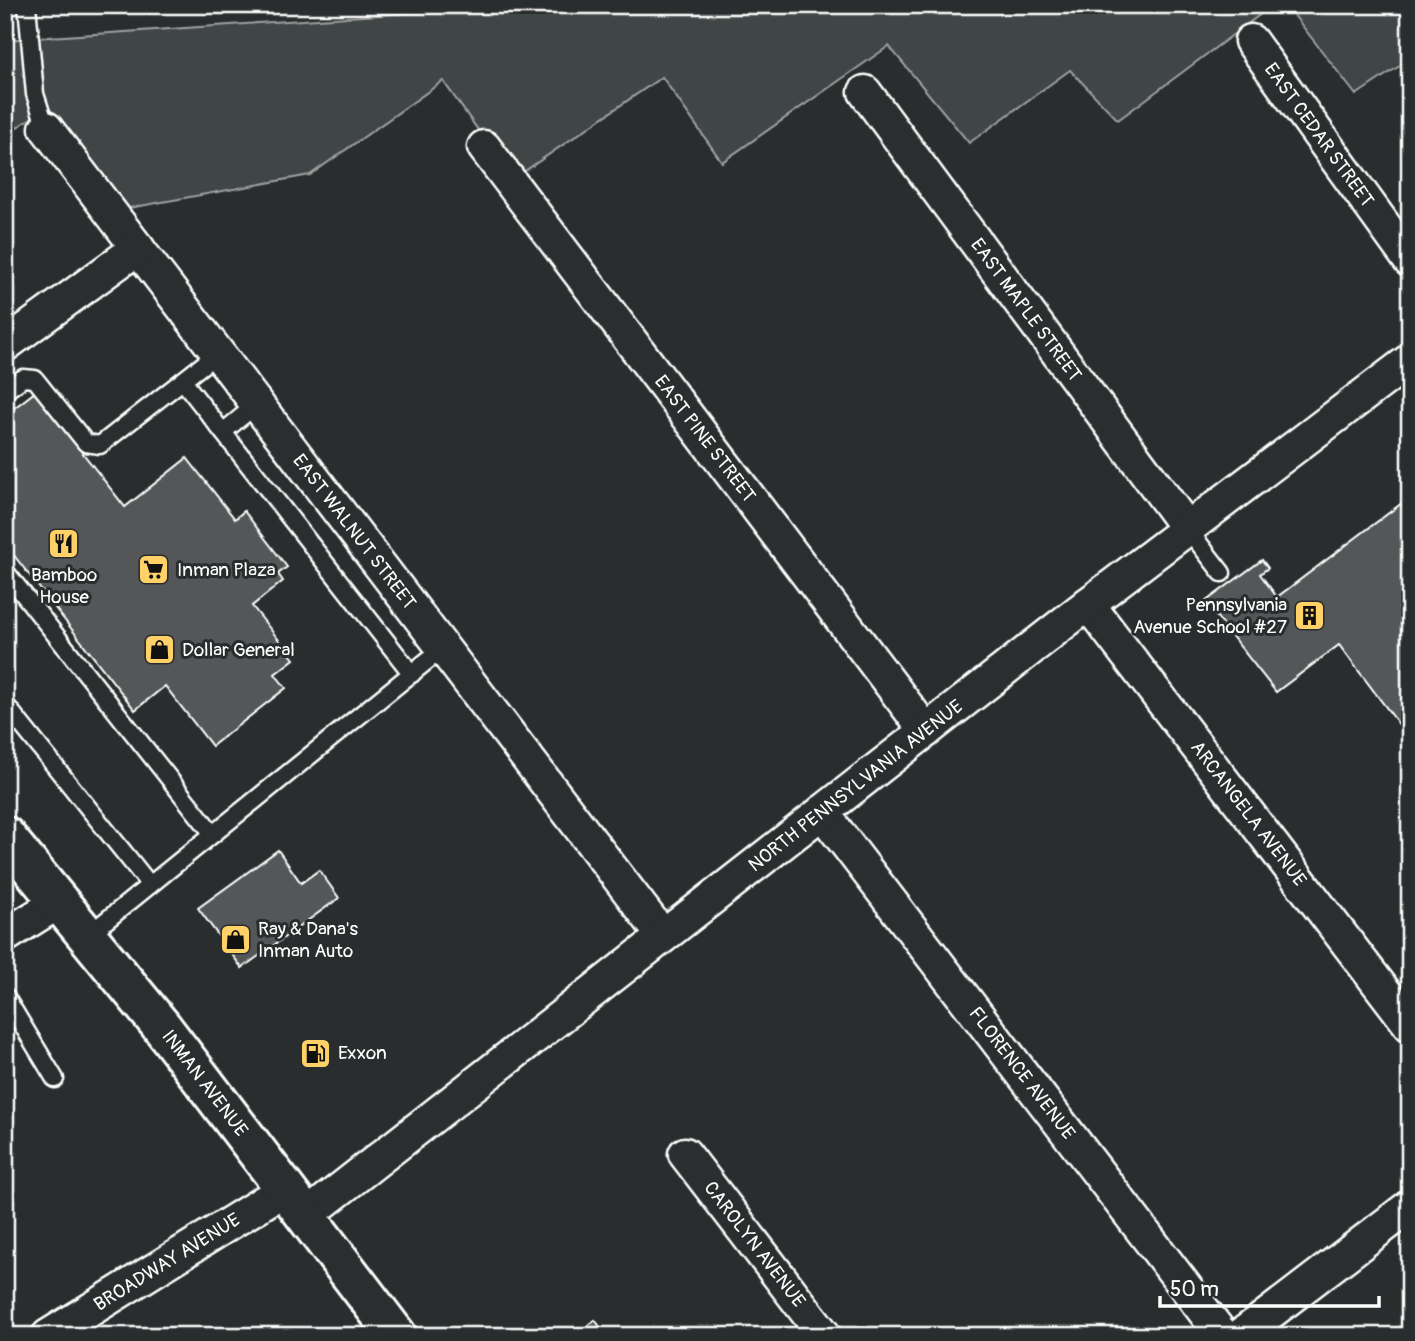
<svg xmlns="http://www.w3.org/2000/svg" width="1415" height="1341" font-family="Pangolin,sans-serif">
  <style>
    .green { fill: #414445; stroke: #a0a2a2; stroke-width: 2 }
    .building { fill: #555758; stroke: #fff; stroke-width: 2 }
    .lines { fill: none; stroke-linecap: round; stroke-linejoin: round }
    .lane-casing { stroke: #fff; stroke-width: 21 }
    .street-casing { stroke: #fff; stroke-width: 37 }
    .secondary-casing { stroke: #fff; stroke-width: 44 }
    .lane { stroke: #2a2d2e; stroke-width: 16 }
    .street { stroke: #2a2d2e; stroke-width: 32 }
    .secondary { stroke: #2a2d2e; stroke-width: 38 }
    .labels { text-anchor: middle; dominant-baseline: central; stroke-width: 6; stroke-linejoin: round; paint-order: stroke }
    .street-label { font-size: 19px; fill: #fff; stroke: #2a2d2e }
    .poi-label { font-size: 19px; fill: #fff; stroke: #2a2d2e; text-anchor: start }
  </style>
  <rect width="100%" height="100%" fill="#2a2d2e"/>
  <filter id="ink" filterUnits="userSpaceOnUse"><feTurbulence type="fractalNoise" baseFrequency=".0143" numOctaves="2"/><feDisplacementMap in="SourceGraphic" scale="14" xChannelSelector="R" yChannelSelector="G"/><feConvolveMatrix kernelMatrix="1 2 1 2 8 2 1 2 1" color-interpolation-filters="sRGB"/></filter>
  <g filter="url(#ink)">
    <g class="green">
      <polygon points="528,5 1273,5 1118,120 1070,70 969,143 889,46 722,162 662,77 513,179 443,81 310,175 113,211 39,113 5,135 5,40"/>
      <polygon points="1286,5 1410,5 1410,59 1356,95"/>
    </g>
    <g class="building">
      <polygon points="35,392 125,507 187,458 235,519 244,511 287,567 278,574 283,581 252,606 294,659 275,674 286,688 212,746 165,686 135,710 5,544 5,415"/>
      <polygon points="1410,497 1410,600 1399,608 1410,625 1410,739 1339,645 1276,692 1205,602 1262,560 1268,568 1260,574 1277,597"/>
      <polygon points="278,850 301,883 319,870 339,898 242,968 198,908"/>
      <polygon points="595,1320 607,1336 574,1336"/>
    </g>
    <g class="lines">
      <defs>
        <g id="lane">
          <polyline points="27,5 35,94 46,128"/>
          <polyline points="183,381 412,674"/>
          <polyline points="5,391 23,378 35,379 86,443 100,445 218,353"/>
          <polyline points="223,432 257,404"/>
          <polyline points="1187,528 1222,573"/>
          <polyline points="5,571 213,834"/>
          <polyline points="5,704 150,885"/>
          <polyline points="87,936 443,648"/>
          <polyline points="5,996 55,1079"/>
        </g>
        <g id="street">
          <path id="s1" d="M1251 41 1410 261"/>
          <path id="s2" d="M865 92 1187 528"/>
          <path id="s3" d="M46 128 663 936"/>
          <path id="s4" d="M484 147 926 731"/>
          <polyline points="5,345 138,248"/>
          <path id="s5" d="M1088 604 1410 1025"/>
          <path id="s6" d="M822 812 1223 1336"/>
          <polyline points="5,936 59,902"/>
          <path id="s7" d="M685 1154 825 1336"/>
          <path id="s8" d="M306 1216 1088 604 1410 360"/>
          <path id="s9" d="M48 1336 285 1189"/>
          <polyline points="1240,1336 1410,1206"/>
        </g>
        <g id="secondary">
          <path id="s10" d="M5 836 162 1027 397 1336"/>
        </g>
      </defs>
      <use href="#lane" class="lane-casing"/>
      <use href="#street" class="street-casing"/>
      <use href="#secondary" class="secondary-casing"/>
      <use href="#lane" class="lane"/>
      <use href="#street" class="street"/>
      <use href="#secondary" class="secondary"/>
    </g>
  </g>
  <defs>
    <symbol id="restaurant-square" viewBox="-11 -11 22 22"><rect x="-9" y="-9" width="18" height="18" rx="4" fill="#ffd166" stroke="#2a2d2e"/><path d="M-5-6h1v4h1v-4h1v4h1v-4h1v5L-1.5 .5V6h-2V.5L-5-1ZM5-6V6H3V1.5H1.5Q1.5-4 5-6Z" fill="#111"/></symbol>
    <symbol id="supermarket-square" viewBox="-11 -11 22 22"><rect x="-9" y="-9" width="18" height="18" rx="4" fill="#ffd166" stroke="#2a2d2e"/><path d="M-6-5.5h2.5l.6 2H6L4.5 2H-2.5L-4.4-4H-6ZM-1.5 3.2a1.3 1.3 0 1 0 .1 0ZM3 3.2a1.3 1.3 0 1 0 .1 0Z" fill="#111"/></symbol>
    <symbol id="building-square" viewBox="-11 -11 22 22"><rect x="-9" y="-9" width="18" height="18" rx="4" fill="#ffd166" stroke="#2a2d2e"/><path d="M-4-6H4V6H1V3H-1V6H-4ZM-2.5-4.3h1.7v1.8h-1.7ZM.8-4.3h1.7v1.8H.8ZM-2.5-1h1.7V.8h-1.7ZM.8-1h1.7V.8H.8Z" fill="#111"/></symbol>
    <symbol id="shop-square" viewBox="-11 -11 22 22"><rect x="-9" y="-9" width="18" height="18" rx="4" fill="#ffd166" stroke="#2a2d2e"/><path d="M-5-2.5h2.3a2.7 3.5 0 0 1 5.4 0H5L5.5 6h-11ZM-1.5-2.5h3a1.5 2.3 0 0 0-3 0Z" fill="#111"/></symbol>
    <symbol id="fuel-square" viewBox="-11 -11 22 22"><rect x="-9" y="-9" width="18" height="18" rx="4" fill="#ffd166" stroke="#2a2d2e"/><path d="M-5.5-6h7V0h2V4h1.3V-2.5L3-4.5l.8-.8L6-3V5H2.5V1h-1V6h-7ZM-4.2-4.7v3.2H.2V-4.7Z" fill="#111"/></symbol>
  </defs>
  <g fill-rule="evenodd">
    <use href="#restaurant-square" x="46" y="526" width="35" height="35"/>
    <use href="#supermarket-square" x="136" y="552" width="35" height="35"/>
    <use href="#building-square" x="1292" y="598" width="35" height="35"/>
    <use href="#shop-square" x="142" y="632" width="35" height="35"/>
    <use href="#shop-square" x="218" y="922" width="35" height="35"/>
    <use href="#fuel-square" x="298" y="1036" width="35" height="35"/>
  </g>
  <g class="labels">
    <g class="street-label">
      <text stroke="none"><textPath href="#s1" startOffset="116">EAST CEDAR STREET</textPath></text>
      <text stroke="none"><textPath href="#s2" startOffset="271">EAST MAPLE STREET</textPath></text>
      <text stroke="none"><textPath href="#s4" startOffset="366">EAST PINE STREET</textPath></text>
      <text stroke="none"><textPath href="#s3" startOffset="508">EAST WALNUT STREET</textPath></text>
      <text stroke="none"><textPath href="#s8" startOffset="698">NORTH PENNSYLVANIA AVENUE</textPath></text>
      <text stroke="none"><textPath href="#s5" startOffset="264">ARCANGELA AVENUE</textPath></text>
      <text stroke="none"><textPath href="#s6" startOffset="329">FLORENCE AVENUE</textPath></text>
      <text stroke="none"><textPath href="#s10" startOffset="318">INMAN AVENUE</textPath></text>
      <text stroke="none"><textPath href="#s7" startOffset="114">CAROLYN AVENUE</textPath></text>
      <text stroke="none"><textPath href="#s9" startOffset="140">BROADWAY AVENUE</textPath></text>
    </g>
    <g class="poi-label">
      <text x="177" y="570">Inman Plaza</text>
      <text x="64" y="575" text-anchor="middle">Bamboo<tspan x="64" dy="22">House</tspan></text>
      <text x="1287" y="605" text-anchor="end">Pennsylvania<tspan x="1287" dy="22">Avenue School #27</tspan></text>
      <text x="182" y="650">Dollar General</text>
      <text x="258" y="929">Ray &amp; Dana's<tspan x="258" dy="22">Inman Auto</tspan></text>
      <text x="338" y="1053">Exxon</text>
    </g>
  </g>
  <rect width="1415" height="1341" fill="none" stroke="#2a2d2e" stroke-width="28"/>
  <rect x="14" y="14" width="1387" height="1313" fill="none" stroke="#fff" stroke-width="2.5" filter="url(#ink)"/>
  <path d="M1160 1296v10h219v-10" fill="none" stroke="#ffffff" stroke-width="3.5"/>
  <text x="1170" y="1296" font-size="21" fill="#ffffff" stroke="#2a2d2e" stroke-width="5" paint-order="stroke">50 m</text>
</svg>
